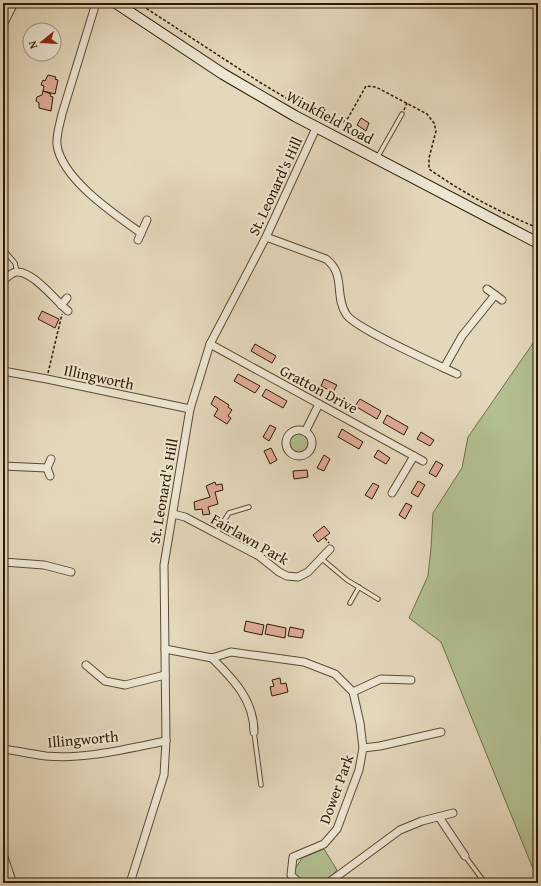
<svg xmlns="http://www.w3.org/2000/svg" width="541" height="886" font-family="'Gentium Book Plus',serif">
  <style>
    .green { fill: #b2bf92; stroke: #706d4a }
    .building { fill: #dfaa96; stroke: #2e1b01 }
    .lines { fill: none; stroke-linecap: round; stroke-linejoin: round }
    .service-casing { stroke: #5c4a30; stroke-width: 5.5 }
    .minor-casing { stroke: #5c4a30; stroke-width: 9 }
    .secondary-casing { stroke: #2e1b01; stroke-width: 12 }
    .path { stroke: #2e1b01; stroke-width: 1.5; stroke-dasharray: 3 2; stroke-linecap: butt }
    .service { stroke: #ede6d3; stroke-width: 3.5 }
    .minor { stroke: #ede6d3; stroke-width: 7 }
    .secondary { stroke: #ede6d3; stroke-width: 10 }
    .labels { text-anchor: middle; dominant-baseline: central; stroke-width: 4; stroke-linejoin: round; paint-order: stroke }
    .street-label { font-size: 15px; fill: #2e1b01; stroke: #ede6d3 }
  </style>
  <rect width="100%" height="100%" fill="#e4d8bc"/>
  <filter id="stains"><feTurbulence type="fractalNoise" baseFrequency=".005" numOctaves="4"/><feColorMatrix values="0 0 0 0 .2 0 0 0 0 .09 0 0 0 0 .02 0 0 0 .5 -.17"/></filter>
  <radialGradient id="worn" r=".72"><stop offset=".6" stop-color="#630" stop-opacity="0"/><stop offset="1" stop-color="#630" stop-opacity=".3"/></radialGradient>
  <g class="green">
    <polygon points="538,336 538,881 441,642 409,618 428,576 431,548 433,513 462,468 468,437"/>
    <circle cx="299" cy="443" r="10"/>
    <path d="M324 849 337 870C333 874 326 881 321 883 309 886 299 881 293 872L302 858Z"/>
  </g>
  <g class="building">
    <polygon points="48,75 56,77 55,79 58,80 55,94 43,91 44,86 41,85 43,80 45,81"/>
    <polygon points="43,91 51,94 50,96 53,97 51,111 39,108 39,103 36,101 37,97 42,95"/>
    <polygon points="361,118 369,123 366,131 357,125"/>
    <polygon points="42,311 59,319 55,328 38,319"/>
    <polygon points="255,344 276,356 272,363 251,351"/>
    <polygon points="238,374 260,386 255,393 234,381"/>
    <polygon points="324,379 337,385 333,392 321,386"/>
    <polygon points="266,389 287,401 283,408 262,396"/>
    <polygon points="215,396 229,405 228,407 232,410 228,416 231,418 227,424 214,416 218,409 211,404"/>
    <polygon points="360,399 381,411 377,419 355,406"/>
    <polygon points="387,415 408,427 404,435 383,423"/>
    <polygon points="270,425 276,428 269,441 263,437"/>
    <polygon points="342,429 363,442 359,449 338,437"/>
    <polygon points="421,432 434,440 430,446 417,439"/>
    <polygon points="271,448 277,460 270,464 264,451"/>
    <polygon points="378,450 390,458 386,464 374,457"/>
    <polygon points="324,455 330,459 324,471 317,468"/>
    <polygon points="436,461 443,465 436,477 429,473"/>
    <polygon points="307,470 308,477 294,479 293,471"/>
    <polygon points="418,481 425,485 418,497 411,493"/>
    <polygon points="215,482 216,485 222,484 223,490 215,492 218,504 208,507 210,514 203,515 202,509 195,510 194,502 210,497 206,486"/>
    <polygon points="373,483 379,486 372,499 365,495"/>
    <polygon points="406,503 412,506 405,519 399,515"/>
    <polygon points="324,526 330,533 318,542 313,535"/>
    <polygon points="246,621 264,625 262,635 244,631"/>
    <polygon points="267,624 286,628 285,638 265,634"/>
    <polygon points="290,627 304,630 302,638 288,636"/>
    <polygon points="280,678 281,684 286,683 288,692 272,696 270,687 274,686 272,680"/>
  </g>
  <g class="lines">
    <defs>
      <g id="service">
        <polyline points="377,158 402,114"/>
        <polyline points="3,249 15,263 17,272"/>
        <polyline points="216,533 229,513 249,507"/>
        <polyline points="322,559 347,580 378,599"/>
        <polyline points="350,603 359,587"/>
        <polyline points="254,732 261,785"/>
        <polyline points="465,856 485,883"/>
      </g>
      <g id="minor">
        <path d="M96 3 62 114C60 124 56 135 57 145 62 179 114 214 141 233"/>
        <polyline points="3,25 14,3"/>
        <path d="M266 237 326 259C346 274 334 295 346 314 354 328 438 365 457 374"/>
        <polyline points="138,240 147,220"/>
        <path d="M3 281C7 277 11 273 16 272 32 270 56 301 68 311"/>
        <polyline points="487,289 502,300"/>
        <polyline points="61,305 67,298"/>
        <polyline points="210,344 423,461"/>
        <polyline points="444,368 462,336 495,295"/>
        <polyline points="3,371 47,379 190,409"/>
        <circle cx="299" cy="443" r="13"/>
        <polyline points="305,432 319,404"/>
        <polyline points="3,466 47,468"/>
        <polyline points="50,476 47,468 51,459"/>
        <polyline points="392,493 414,456"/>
        <polyline points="173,514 185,517 259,556 279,572 287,576 298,577 308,572 330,549"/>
        <polyline points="3,562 44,565 71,572"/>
        <polyline points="165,649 212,658 231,652 304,662 335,674 353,692 360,723 363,748 359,770 337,829 324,844 293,857 291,875 299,883"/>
        <path d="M212 658C233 679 254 700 254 732"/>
        <polyline points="86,665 105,681 125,685 165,675"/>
        <polyline points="353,692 381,679 411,680"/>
        <polyline points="363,748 380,746 441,732"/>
        <path d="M3 749C17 751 32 754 46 756 84 760 129 748 166 741"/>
        <polyline points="439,817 465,856"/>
        <polyline points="3,854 12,881"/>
        <polyline points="130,883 164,775 166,741 164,565 190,409 210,344 266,237 317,126"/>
        <polyline points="328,883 400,830 422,821 453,813"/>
      </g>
      <polyline id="secondary" points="116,3 223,74 295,116 538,243"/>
    </defs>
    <use href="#service" class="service-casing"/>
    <use href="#minor" class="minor-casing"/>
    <use href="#secondary" class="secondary-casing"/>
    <g class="path">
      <path d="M138 3 261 83 321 119 341 124 348 118 366 86 376 87 427 114 434 123 436 131 429 158V169C463 193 499 212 538 228"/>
      <polyline points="404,110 407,103"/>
      <polyline points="48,373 62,314"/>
      <polyline points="325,538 329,543"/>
    </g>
    <use href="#service" class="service"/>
    <use href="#minor" class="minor"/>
    <use href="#secondary" class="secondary"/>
  </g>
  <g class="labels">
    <g class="street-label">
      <text transform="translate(330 117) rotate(28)">Winkfield Road</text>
      <text transform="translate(275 186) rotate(-65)">St. Leonard's Hill</text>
      <text transform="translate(99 377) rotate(12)">Illingworth</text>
      <text transform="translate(319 389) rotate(28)">Gratton Drive</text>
      <text transform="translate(163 491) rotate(-80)">St. Leonard's Hill</text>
      <text transform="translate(250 539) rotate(30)">Fairlawn Park</text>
      <text transform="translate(83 739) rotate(-5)">Illingworth</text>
      <text transform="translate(336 789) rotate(-70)">Dower Park</text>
    </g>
  </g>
  <rect width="541" height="886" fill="none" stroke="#e4d8bc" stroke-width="16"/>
  <rect x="4" y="4" width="533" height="878" fill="none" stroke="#2e1b01" stroke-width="2"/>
  <rect x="8" y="8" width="525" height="870" fill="none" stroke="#2e1b01"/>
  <g transform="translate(42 42) rotate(252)"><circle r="19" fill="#ede6d3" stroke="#a1957f"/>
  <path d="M0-3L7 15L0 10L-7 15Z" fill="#8f2418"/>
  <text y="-6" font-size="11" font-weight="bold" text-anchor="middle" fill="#2e1b01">N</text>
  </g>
  <rect width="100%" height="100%" filter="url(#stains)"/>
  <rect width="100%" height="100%" fill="url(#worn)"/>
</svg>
